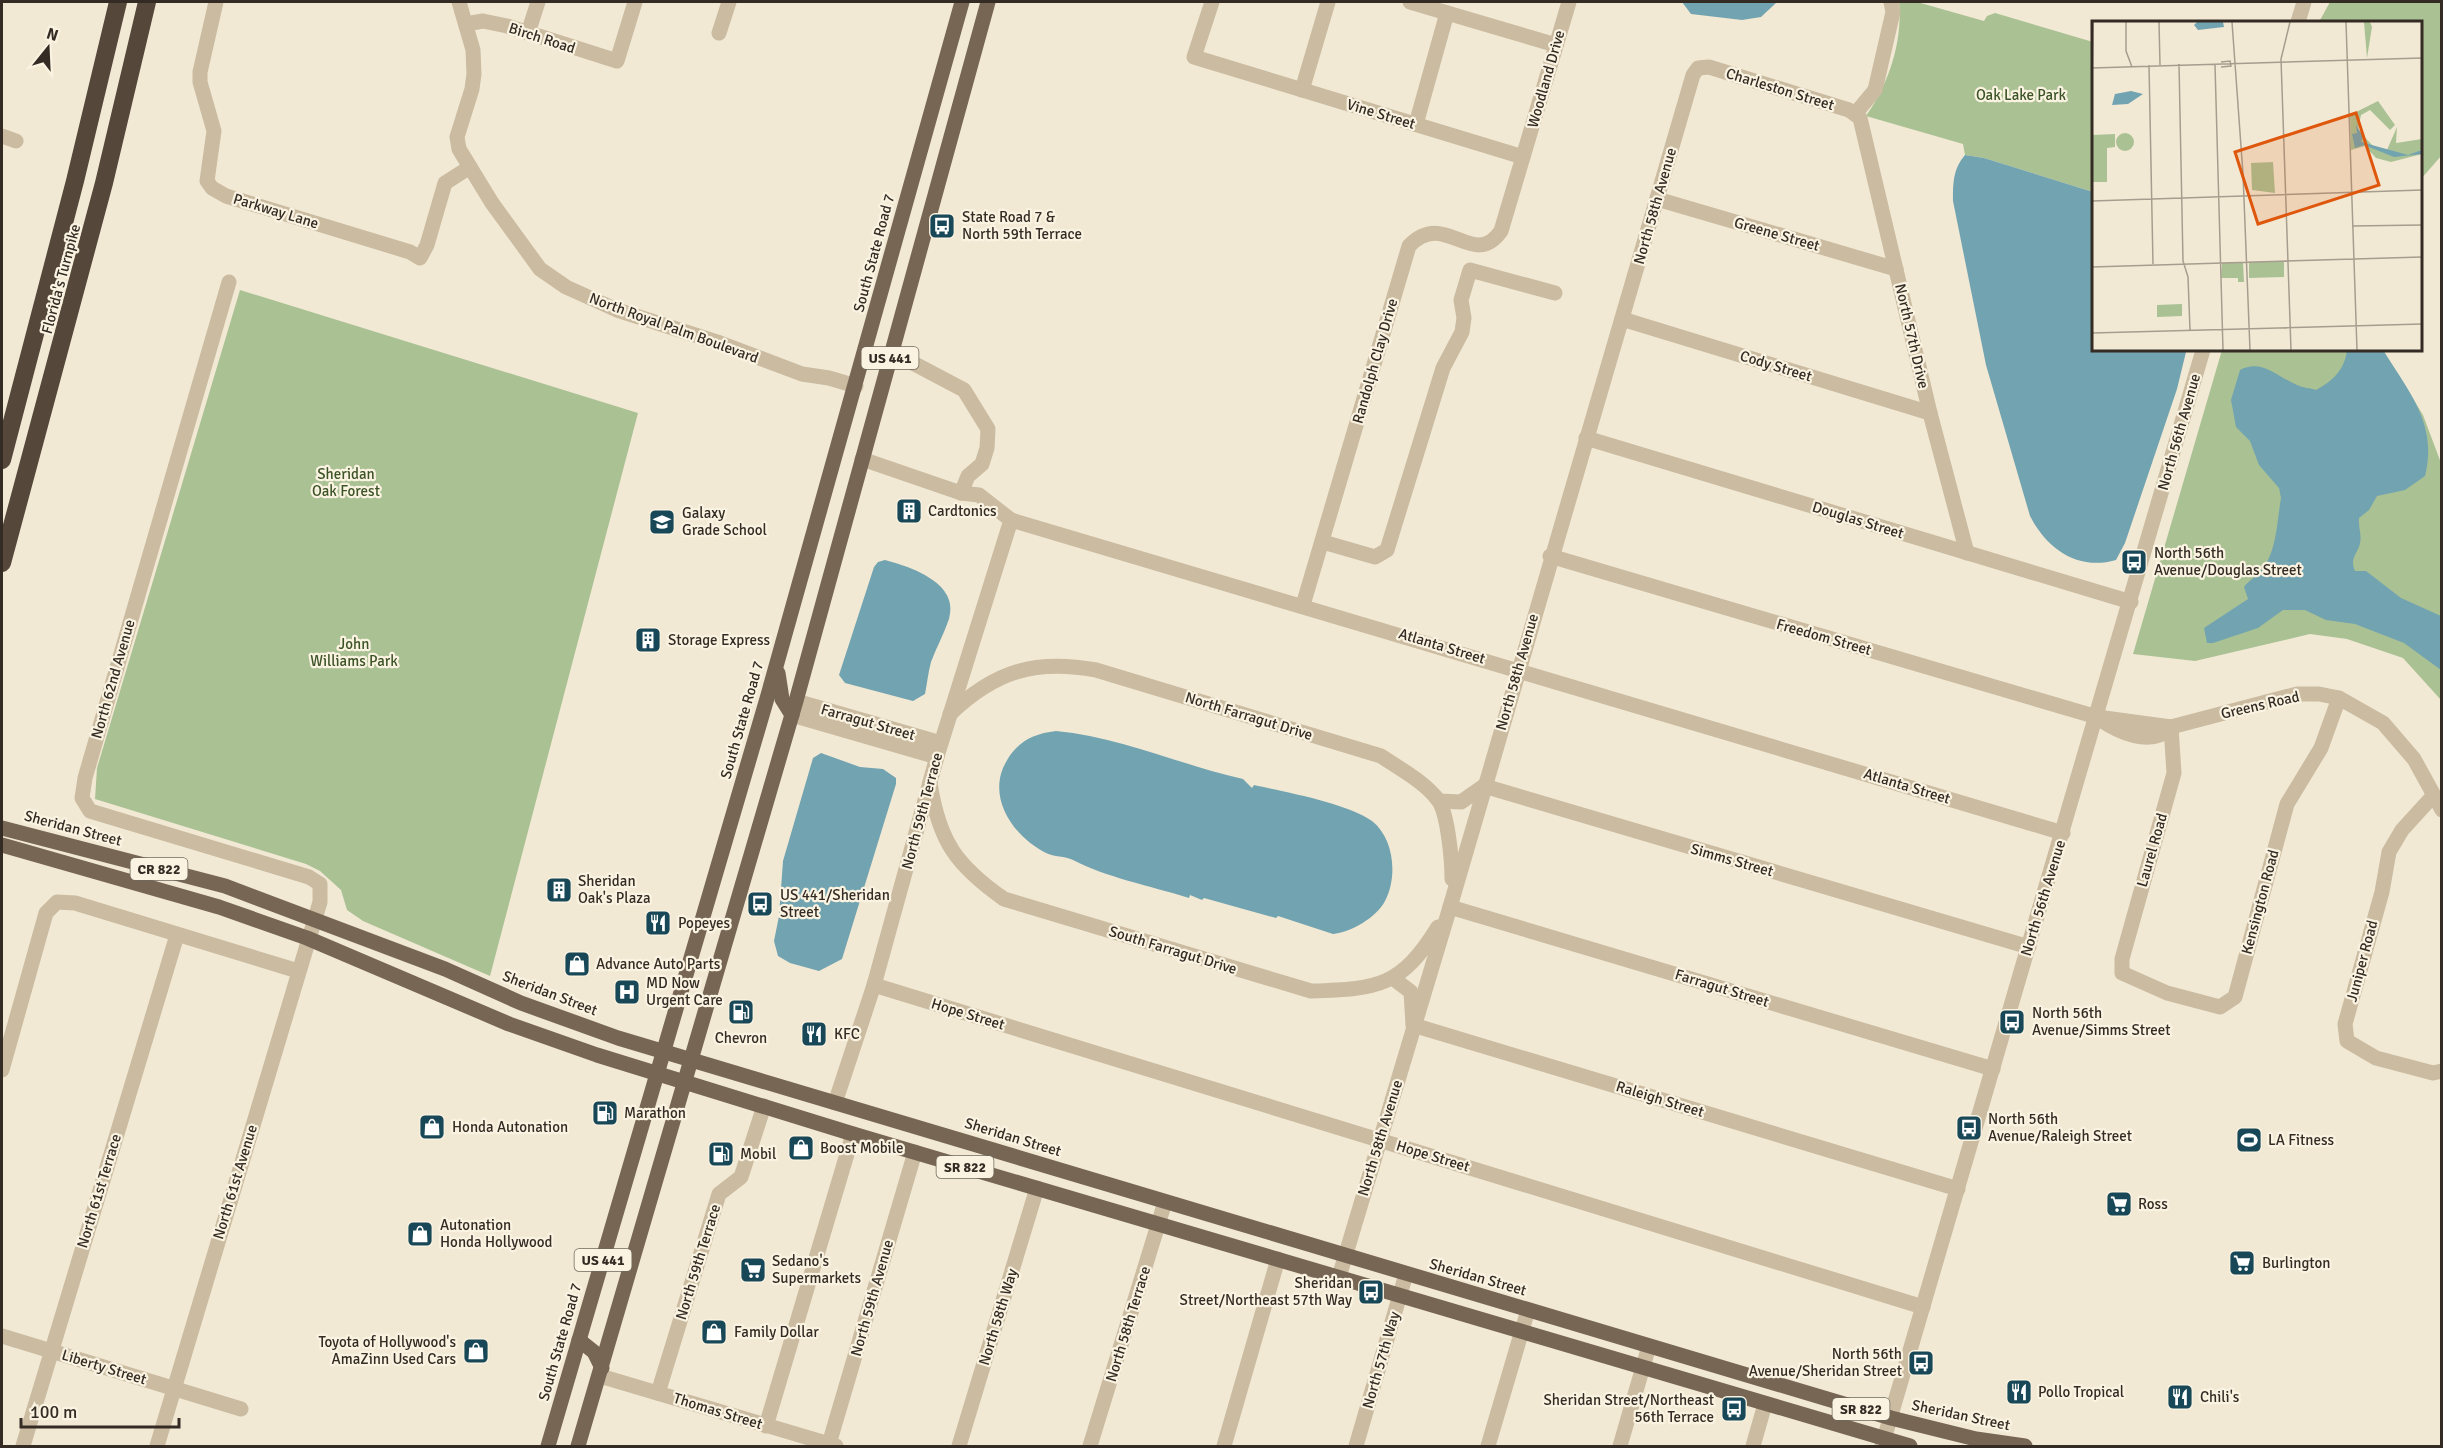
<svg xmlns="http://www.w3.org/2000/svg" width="2443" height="1448" font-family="Signika,sans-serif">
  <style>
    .green { fill: #aac194 }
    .water { fill: #72a3b0 }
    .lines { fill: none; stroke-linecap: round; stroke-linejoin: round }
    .minor { stroke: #cabba1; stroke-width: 15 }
    .major { stroke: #776654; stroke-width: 15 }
    .highway { stroke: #55473a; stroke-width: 18 }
    .labels { text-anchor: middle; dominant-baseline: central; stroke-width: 4.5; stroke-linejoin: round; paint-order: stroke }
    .shield { fill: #faf3e1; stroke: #6f685d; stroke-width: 1.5 }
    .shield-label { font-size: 14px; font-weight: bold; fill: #342c24 }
    .street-label { font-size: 15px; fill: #342c24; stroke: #faf3e1 }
    .park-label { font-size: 15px; fill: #3b5326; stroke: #faf3e1 }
    .poi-label { font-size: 15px; fill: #342c24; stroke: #faf3e1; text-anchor: start }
    .inset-road { fill: none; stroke: #a69d8e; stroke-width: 1.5 }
    .view { fill: #df570d; fill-opacity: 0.15; stroke: #df570d; stroke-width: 3 }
    .inset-edge { fill: none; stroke: #342c24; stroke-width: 3 }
  </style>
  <rect width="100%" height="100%" fill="#f2e9d5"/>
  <g class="green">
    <path d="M1899 2H1917L1984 21 1987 16 1995 13 2093 42V192L1984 158 1965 155 1963 144 1866 116C1889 84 1903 40 1899 2Z"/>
    <polygon points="2330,2 2441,2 2441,156 2421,179 2420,22 2319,22"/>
    <polygon points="240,290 638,413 490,976 363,921 347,910 341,890 320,871 306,864 95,799 97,768"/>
    <polygon points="2222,350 2383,350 2423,415 2441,463 2441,700 2403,658 2347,639 2310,634 2195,661 2133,654"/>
  </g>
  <g class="water">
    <polygon points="1682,2 1777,2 1761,17 1742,20 1691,14"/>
    <path d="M1965 155 1984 158 2093 192 2094 350H2183L2186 352 2177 389 2125 543 2116 560C2078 571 2047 549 2030 516L1986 365 1953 201C1953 183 1953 169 1965 155Z"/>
    <path d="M2347 350H2383C2409 392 2438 424 2425 476L2405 490 2377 496 2369 510 2359 518C2358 527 2362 535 2360 543 2358 554 2349 558 2355 571H2366L2401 598 2441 616V670L2404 643 2355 624 2326 620 2305 610H2283L2258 628 2213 643H2207L2204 628 2248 599 2244 587C2249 580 2256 577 2261 571 2277 552 2277 521 2281 498L2279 488 2259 465 2250 441 2236 427 2231 400 2240 370C2261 358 2278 377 2297 385 2303 388 2310 388 2316 390 2333 381 2345 369 2347 350Z"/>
    <path d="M885 560C911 567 960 583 949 619 944 634 936 648 931 662 928 673 927 684 925 694L913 701 845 683 839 675 874 567 878 562Z"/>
    <path d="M1056 731C1120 737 1181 765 1243 779L1252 788 1254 785C1285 792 1347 803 1372 821 1394 838 1398 877 1385 901 1376 918 1351 932 1333 934L1278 916 1276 918 1204 898 1202 900 1190 895 1189 898C1151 886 1105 877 1073 860 1065 856 1054 857 1046 853 1016 838 989 802 1003 768 1014 744 1030 734 1056 731Z"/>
    <polygon points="821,753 860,767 883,769 896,778 896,784 842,959 819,971 790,963 778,956 774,941 779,916 783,861 813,758"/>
  </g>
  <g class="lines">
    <g class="minor">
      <polyline points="216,2 200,72 200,82 214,131 207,181 212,188 226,196 410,252 420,258 427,245 445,183 470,167"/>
      <polyline points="459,2 473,50 474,74 472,89 457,137 459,149 492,203 540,269 566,287 617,310 720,343 802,374 829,378 856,386"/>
      <polyline points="1212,2 1194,57 1523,157"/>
      <polyline points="1410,2 1556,45"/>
      <polyline points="2298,22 2304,2"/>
      <polyline points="466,24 483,21 507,26 617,61 635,2"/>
      <polyline points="528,33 538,2"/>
      <polyline points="719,33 729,2"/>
      <polyline points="1302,90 1328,2"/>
      <polyline points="1855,114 1875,90 1893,12 1891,2"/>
      <polyline points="1416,124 1447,13"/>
      <polyline points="2,136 16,141"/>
      <polyline points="1657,199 1896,269"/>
      <polyline points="1622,319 1930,413"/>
      <polyline points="892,352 964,390 988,429 987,448 982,464 968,476 961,493"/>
      <polyline points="1586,438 2131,602"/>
      <polyline points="862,459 961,493 979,495 1011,520 2063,833"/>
      <polyline points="1323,542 1375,557 1387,550 1443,368 1462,332 1464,318 1461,300 1470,270 1555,293"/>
      <polyline points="1550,556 2097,717 2171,727 2297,694 2319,694 2339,698 2383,723 2414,759 2442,810"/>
      <path d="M1303 605 1409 246C1445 208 1473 271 1501 231L1569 2"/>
      <polyline points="796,701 941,743"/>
      <path d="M950 714C995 671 1035 659 1096 670L1381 756C1400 769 1425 782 1438 800 1448 813 1452 862 1452 879"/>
      <polyline points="792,715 937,757"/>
      <path d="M2098 718C2118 732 2151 748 2171 727"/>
      <polyline points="2171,727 2174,773 2122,959 2122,973 2167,993 2220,1007 2235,997 2287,804 2321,748 2339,698"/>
      <path d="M930 783C939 842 957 866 1004 899L1311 991C1378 989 1401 987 1438 927"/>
      <polyline points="2433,796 2402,830 2389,852 2382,892 2345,1024 2347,1041 2376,1058 2433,1073 2442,1071"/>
      <polyline points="1439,801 1461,802 1484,786 2029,947"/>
      <polyline points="1450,907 1993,1069"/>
      <polyline points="1394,979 1411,992 1413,1025 1958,1189"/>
      <polyline points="874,985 1923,1307"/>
      <polyline points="2,1070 46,913 57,902 75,903 298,971"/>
      <polyline points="835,1103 874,985 938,753 1011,520"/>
      <polyline points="1339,1277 1450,907 1693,75 1698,68 1709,67 1849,110 1860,118 1930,413 1967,553"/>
      <polyline points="2,1336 241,1409"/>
      <polyline points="600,1376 836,1446"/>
      <polyline points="658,1393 719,1194 741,1177 764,1106"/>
      <polyline points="766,1426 853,1134"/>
      <polyline points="829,1444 915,1152"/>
      <polyline points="23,1446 177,935"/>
      <polyline points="157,1446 320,902 320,884 309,877 90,811 82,798 85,778 229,282"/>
      <polyline points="959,1446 1037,1188"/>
      <polyline points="1090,1446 1165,1202"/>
      <polyline points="1224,1446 1278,1259"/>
      <polyline points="1356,1446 1406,1274"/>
      <polyline points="1488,1446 1528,1310"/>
      <polyline points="1620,1446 1649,1346"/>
      <polyline points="1753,1446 1765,1404"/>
      <polyline points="1882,1446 2203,350"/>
    </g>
    <g class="major">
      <polyline points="778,673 782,699 792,715"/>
      <polyline points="2,828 225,886 445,969 521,1003 618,1038 1891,1418 1976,1439 2025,1446"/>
      <polyline points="2,845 219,907 307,938 509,1024 597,1055 853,1134 1910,1446"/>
      <polyline points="579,1340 594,1352 602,1368"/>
      <polyline points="548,1446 768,695 962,2"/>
      <polyline points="578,1446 796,701 988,2"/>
    </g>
    <g class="highway">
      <polyline points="2,460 75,181 118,2"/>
      <polyline points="2,563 104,183 147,2"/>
    </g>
  </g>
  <defs>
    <symbol id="bus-square" viewBox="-11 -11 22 22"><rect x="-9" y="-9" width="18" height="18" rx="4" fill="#184857" stroke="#faf3e1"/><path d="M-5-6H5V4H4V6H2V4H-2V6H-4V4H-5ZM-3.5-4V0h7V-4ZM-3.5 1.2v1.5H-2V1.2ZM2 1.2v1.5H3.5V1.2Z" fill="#fff"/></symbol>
    <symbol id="building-square" viewBox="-11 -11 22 22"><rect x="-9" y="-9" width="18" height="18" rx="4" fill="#184857" stroke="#faf3e1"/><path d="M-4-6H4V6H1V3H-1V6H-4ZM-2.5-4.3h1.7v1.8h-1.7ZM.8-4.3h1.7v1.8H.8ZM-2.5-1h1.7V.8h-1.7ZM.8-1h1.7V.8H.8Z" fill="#fff"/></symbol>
    <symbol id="school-square" viewBox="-11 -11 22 22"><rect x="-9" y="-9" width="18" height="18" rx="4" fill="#184857" stroke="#faf3e1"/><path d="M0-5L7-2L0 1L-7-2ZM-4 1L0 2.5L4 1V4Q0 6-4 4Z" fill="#fff"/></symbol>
    <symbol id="restaurant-square" viewBox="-11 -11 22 22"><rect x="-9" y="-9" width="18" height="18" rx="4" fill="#184857" stroke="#faf3e1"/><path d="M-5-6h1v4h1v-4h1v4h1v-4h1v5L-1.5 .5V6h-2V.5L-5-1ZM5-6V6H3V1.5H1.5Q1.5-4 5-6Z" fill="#fff"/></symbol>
    <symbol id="shop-square" viewBox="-11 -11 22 22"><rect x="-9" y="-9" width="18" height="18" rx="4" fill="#184857" stroke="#faf3e1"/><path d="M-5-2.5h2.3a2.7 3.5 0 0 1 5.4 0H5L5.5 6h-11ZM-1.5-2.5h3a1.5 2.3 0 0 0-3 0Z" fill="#fff"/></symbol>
    <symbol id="hospital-square" viewBox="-11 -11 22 22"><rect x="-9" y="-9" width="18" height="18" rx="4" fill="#184857" stroke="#faf3e1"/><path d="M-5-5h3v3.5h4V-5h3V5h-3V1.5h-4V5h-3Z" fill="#fff"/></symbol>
    <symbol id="fuel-square" viewBox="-11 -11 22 22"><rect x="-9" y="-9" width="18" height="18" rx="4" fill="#184857" stroke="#faf3e1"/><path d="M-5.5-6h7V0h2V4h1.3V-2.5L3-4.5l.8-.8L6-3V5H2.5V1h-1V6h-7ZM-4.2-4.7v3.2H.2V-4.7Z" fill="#fff"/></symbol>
    <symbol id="stadium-square" viewBox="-11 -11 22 22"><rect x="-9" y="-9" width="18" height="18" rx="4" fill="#184857" stroke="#faf3e1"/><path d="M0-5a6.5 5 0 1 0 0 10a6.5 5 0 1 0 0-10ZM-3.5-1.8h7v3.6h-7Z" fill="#fff"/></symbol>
    <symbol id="supermarket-square" viewBox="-11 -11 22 22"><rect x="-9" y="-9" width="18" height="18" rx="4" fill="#184857" stroke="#faf3e1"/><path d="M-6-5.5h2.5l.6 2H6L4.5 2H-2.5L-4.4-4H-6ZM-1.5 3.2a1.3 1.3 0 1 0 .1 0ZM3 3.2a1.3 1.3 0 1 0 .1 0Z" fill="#fff"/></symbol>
  </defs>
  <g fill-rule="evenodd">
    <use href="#bus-square" x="927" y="211" width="30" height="30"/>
    <use href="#building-square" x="894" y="496" width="30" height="30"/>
    <use href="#school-square" x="647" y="507" width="30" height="30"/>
    <use href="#bus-square" x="2119" y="547" width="30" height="30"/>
    <use href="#building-square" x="633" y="625" width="30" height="30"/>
    <use href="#building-square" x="544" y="875" width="30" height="30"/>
    <use href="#bus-square" x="745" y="889" width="30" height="30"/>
    <use href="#restaurant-square" x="643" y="908" width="30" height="30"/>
    <use href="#shop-square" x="562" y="949" width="30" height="30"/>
    <use href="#hospital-square" x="612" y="977" width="30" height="30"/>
    <use href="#fuel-square" x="726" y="997" width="30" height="30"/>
    <use href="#bus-square" x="1997" y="1007" width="30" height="30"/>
    <use href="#restaurant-square" x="799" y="1019" width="30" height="30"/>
    <use href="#fuel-square" x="590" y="1098" width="30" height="30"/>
    <use href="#shop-square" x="417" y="1112" width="30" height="30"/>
    <use href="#bus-square" x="1954" y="1113" width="30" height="30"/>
    <use href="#stadium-square" x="2234" y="1125" width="30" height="30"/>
    <use href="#shop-square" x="786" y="1133" width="30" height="30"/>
    <use href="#fuel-square" x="706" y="1139" width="30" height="30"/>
    <use href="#supermarket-square" x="2104" y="1189" width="30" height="30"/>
    <use href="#shop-square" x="405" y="1219" width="30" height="30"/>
    <use href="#supermarket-square" x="2227" y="1248" width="30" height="30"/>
    <use href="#supermarket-square" x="738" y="1255" width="30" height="30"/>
    <use href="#bus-square" x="1356" y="1277" width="30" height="30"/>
    <use href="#shop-square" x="699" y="1317" width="30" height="30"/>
    <use href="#shop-square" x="461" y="1336" width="30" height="30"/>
    <use href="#bus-square" x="1906" y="1348" width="30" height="30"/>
    <use href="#restaurant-square" x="2004" y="1377" width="30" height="30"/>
    <use href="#restaurant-square" x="2165" y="1382" width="30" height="30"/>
    <use href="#bus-square" x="1719" y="1394" width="30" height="30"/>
  </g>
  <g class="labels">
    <g class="shield">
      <rect x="861.5" y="347" width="57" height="22" rx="4.5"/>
      <rect x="130.5" y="858" width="57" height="22" rx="4.5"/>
      <rect x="936.5" y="1156" width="57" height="22" rx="4.5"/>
      <rect x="574.5" y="1249" width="57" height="22" rx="4.5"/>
      <rect x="1832.5" y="1398" width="57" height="22" rx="4.5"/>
    </g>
    <g class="shield-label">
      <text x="890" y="358">US 441</text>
      <text x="159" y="869">CR 822</text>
      <text x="965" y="1167">SR 822</text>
      <text x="603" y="1260">US 441</text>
      <text x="1861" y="1409">SR 822</text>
    </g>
    <g class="street-label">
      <text transform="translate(542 38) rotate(18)">Birch Road</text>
      <text transform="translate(1546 79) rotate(-74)">Woodland Drive</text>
      <text transform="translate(1780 89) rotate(17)">Charleston Street</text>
      <text transform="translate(1381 114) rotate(17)">Vine Street</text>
      <text transform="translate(1655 206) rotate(-74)">North 58th Avenue</text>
      <text transform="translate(276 211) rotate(17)">Parkway Lane</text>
      <text transform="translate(1777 234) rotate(16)">Greene Street</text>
      <text transform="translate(874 253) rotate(-75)">South State Road 7</text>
      <text transform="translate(61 279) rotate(-75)">Florida's Turnpike</text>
      <text transform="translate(674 328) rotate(20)">North Royal Palm Boulevard</text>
      <text transform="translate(1912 336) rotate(77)">North 57th Drive</text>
      <text transform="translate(1375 361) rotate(-74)">Randolph Clay Drive</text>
      <text transform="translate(1776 366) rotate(17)">Cody Street</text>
      <text transform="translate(2179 432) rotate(-74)">North 56th Avenue</text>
      <text transform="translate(1858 520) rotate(17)">Douglas Street</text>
      <text transform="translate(1824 637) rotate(16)">Freedom Street</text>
      <text transform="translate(1442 646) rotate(17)">Atlanta Street</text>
      <text transform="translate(1517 672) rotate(-74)">North 58th Avenue</text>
      <text transform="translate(113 679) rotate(-74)">North 62nd Avenue</text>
      <text transform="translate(2260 705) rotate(-13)">Greens Road</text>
      <text transform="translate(1249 716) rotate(17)">North Farragut Drive</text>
      <text transform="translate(742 720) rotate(-74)">South State Road 7</text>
      <text transform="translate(868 722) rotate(16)">Farragut Street</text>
      <text transform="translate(1907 786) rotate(17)">Atlanta Street</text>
      <text transform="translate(922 811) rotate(-75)">North 59th Terrace</text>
      <text transform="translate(73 828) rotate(15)">Sheridan Street</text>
      <text transform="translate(2152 850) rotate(-74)">Laurel Road</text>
      <text transform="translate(1732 860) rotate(16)">Simms Street</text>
      <text transform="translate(2043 898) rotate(-73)">North 56th Avenue</text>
      <text transform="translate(2260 902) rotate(-75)">Kensington Road</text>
      <text transform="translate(1173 950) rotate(17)">South Farragut Drive</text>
      <text transform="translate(2362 961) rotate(-75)">Juniper Road</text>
      <text transform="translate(1722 988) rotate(17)">Farragut Street</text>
      <text transform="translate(550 993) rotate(21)">Sheridan Street</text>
      <text transform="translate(968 1014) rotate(17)">Hope Street</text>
      <text transform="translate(1660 1099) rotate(17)">Raleigh Street</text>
      <text transform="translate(1013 1137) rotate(17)">Sheridan Street</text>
      <text transform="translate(1380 1138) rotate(-73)">North 58th Avenue</text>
      <text transform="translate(1433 1156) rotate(17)">Hope Street</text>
      <text transform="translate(235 1182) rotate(-73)">North 61st Avenue</text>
      <text transform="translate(99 1191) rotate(-73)">North 61st Terrace</text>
      <text transform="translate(698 1262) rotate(-73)">North 59th Terrace</text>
      <text transform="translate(1478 1277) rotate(16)">Sheridan Street</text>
      <text transform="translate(872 1298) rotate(-74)">North 59th Avenue</text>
      <text transform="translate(998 1317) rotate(-73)">North 58th Way</text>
      <text transform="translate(1128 1324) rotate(-73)">North 58th Terrace</text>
      <text transform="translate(560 1342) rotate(-74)">South State Road 7</text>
      <text transform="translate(1381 1360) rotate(-74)">North 57th Way</text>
      <text transform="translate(104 1367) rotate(17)">Liberty Street</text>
      <text transform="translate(718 1411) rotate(17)">Thomas Street</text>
      <text transform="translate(1961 1415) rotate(12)">Sheridan Street</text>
    </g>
    <g class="park-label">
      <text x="2021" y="95">Oak Lake Park</text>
      <text x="346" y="474">Sheridan<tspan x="346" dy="17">Oak Forest</tspan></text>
      <text x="354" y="644">John<tspan x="354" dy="17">Williams Park</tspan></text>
    </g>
    <g class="poi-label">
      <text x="962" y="217">State Road 7 &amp;<tspan x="962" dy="17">North 59th Terrace</tspan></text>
      <text x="928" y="511">Cardtonics</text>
      <text x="682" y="513">Galaxy<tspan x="682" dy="17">Grade School</tspan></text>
      <text x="2154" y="553">North 56th<tspan x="2154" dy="17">Avenue/Douglas Street</tspan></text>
      <text x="668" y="640">Storage Express</text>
      <text x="578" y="881">Sheridan<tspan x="578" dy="17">Oak's Plaza</tspan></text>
      <text x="780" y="895">US 441/Sheridan<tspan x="780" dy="17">Street</tspan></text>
      <text x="678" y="923">Popeyes</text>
      <text x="596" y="964">Advance Auto Parts</text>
      <text x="646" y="983">MD Now<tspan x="646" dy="17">Urgent Care</tspan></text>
      <text x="2032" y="1013">North 56th<tspan x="2032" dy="17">Avenue/Simms Street</tspan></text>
      <text x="834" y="1034">KFC</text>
      <text x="741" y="1038" text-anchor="middle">Chevron</text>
      <text x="624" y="1113">Marathon</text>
      <text x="1988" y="1119">North 56th<tspan x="1988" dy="17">Avenue/Raleigh Street</tspan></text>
      <text x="452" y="1127">Honda Autonation</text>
      <text x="2268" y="1140">LA Fitness</text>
      <text x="820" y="1148">Boost Mobile</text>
      <text x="740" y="1154">Mobil</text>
      <text x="2138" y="1204">Ross</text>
      <text x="440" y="1225">Autonation<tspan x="440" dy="17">Honda Hollywood</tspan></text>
      <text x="772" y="1261">Sedano's<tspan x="772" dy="17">Supermarkets</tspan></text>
      <text x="2262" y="1263">Burlington</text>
      <text x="1352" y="1283" text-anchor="end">Sheridan<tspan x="1352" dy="17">Street/Northeast 57th Way</tspan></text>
      <text x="734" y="1332">Family Dollar</text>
      <text x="456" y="1342" text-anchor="end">Toyota of Hollywood's<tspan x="456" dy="17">AmaZinn Used Cars</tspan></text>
      <text x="1902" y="1354" text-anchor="end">North 56th<tspan x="1902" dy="17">Avenue/Sheridan Street</tspan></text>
      <text x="2038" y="1392">Pollo Tropical</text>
      <text x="2200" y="1397">Chili's</text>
      <text x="1714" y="1400" text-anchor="end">Sheridan Street/Northeast<tspan x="1714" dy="17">56th Terrace</tspan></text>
    </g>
  </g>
  <g transform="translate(2092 21)">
    <rect width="330" height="330" fill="#f2e9d5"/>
    <path d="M272 1H278L280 6 275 37ZM286 80 303 104 298 109 278 89 269 94 266 109 281 125 295 129 305 106 304 122 330 118V133L299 141 284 137 273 125 259 129 258 94ZM24 121a9 9 0 1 1 18 0a9 9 0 1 1-18 0ZM23 113V126L15 127V161H0V114ZM181 141 183 172 160 169 159 142ZM192 240V256L157 257V241ZM151 241 152 261H146V257H129L130 242ZM90 283V295L65 296V284Z" fill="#aac194"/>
    <path d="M105 1H131L132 6 106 9 102 4ZM39 70 51 73 36 83 20 84 23 73ZM264 104 271 115 269 121 316 134 330 129V133L302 136 272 124 263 127 260 113 265 112Z" fill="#72a3b0"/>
    <path class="inset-road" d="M34 1V30L40 46M67 1 68 44M140 1 151 153 158 329M198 1 189 38 199 329M254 1 265 329M87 43 91 240 96 256 98 309M57 44 61 243M123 44 131 329M129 46 139 45 138 40 129 41M0 47 330 37M0 63 1 1M0 180 330 169M260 205 330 204M0 246 330 236M0 312 330 303"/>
    <path class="view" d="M264 92 287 164 166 203 143 131Z"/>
    <rect width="330" height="330" class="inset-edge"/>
  </g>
  <rect width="2443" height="1448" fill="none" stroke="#342c24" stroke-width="6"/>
  <g transform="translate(48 48) rotate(18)" stroke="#faf3e1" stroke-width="4.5" paint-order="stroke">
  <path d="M0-4.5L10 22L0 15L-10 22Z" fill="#342c24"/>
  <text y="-9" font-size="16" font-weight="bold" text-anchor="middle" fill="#342c24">N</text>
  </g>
  <path d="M21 1418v9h158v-9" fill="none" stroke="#342c24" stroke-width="3"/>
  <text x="30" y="1418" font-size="18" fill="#342c24" stroke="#faf3e1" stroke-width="4.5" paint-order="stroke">100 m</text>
</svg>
